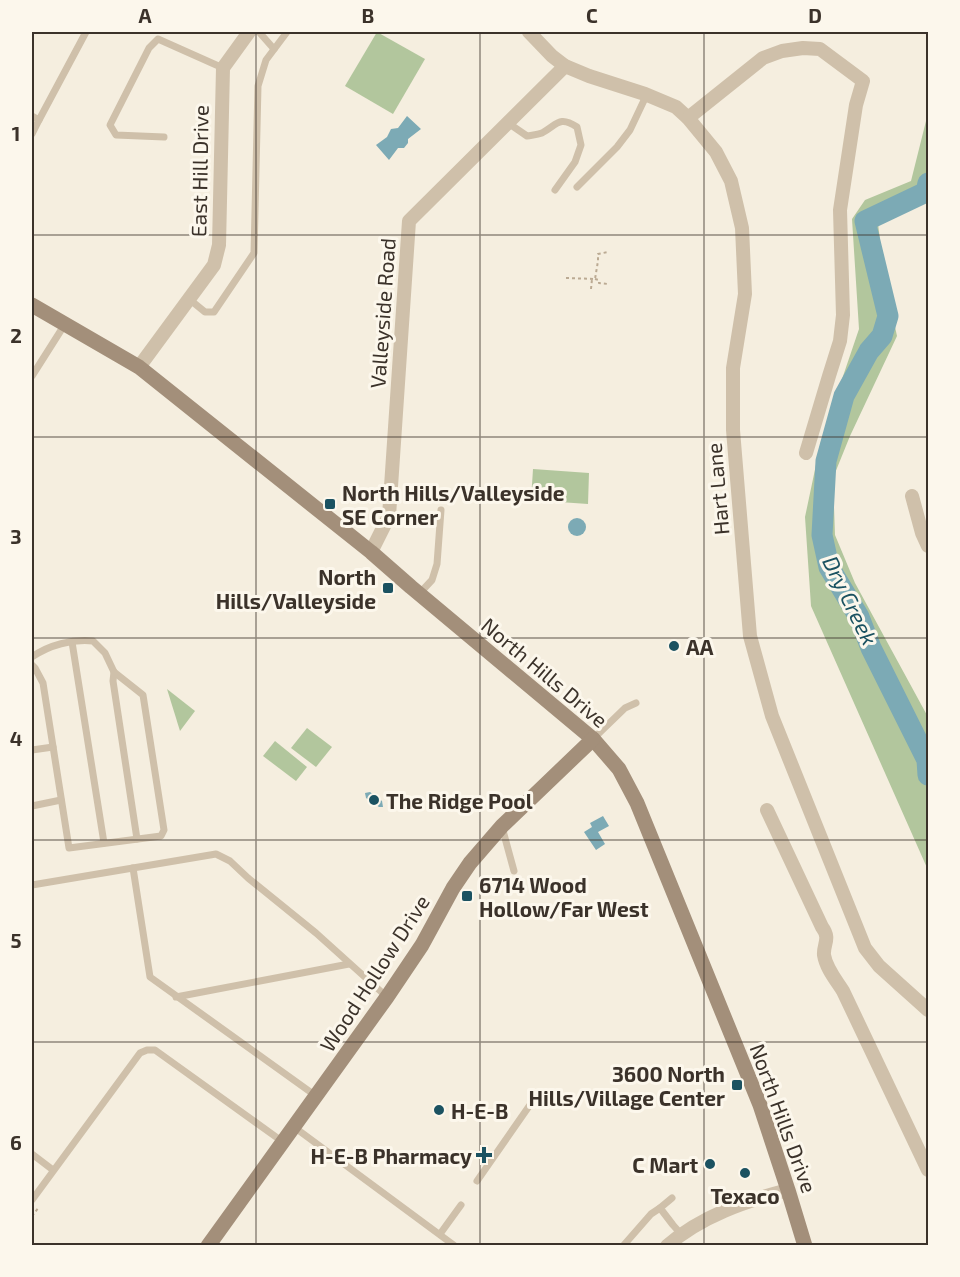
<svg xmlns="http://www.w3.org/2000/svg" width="960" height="1277" font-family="'Exo 2',sans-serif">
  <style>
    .green { fill: #b2c69d }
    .water { fill: #7caab5 }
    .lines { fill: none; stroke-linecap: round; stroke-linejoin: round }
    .river { stroke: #7caab5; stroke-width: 21 }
    .path { stroke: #bbaa93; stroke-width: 2; stroke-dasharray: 3 3; stroke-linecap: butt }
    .lane { stroke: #cfc0aa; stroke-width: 7 }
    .street { stroke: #cfc0aa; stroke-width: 14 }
    .secondary { stroke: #a38f7a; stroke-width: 15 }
    .grid { fill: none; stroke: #3b322a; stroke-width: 1.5; stroke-opacity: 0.55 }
    .poi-dot { fill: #1b5261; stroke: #fcf7ec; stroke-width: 2 }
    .labels { text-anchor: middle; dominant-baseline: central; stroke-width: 6; stroke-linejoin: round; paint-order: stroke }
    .street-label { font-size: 21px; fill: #3b322a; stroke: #fcf7ec }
    .poi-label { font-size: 21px; font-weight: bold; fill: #3b322a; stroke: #fcf7ec; text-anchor: start }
    .water-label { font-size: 22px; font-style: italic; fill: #1b5261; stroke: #fcf7ec }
    .neatline { fill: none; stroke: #3b322a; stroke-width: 2 }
    .grid-label { font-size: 20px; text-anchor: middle; font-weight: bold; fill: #3b322a }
  </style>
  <rect width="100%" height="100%" fill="#f5eedf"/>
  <g class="green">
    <polygon points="377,32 425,59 393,114 345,86"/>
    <polygon points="928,113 928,202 878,223 884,276 897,336 850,436 833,478 835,535 855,583 928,717 928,870 811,606 805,517 821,441 859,329 852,219 865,200 911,181"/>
    <polygon points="533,469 589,473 588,504 531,500"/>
    <polygon points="167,689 195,711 180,731"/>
    <polygon points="307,728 332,747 316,767 291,748"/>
    <polygon points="275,741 307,767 296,781 263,756"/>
  </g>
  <g class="water">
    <polygon points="407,116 421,129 408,139 408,143 404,148 398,148 389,160 376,145 387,137 391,129 398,128"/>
    <circle cx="577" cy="527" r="9"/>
    <polygon points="370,792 382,801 383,807 379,807 366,798 365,793"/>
    <polygon points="603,816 609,826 598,832 605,844 596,850 584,832 592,827 590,823"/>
  </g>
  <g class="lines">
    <polyline class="river" points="928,183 926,192 865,221 888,316 882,336 869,351 844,396 826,461 822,535 829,567 859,617 871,648 927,760 928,775"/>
    <g class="path">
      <polyline points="566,278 595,279 598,261 598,254 608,252"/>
      <polyline points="595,279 599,280 599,283 608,284"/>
      <polyline points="591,289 592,279"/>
      <polyline points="32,1216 39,1207"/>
    </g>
    <g class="lane">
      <polyline points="259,32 274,49"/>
      <polyline points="32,116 39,120 86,32"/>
      <path d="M508 123 527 136C532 135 537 135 542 133 557 125 559 115 577 127L581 145 575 162 555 190"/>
      <polyline points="32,134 39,120"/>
      <polyline points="164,137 116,135 110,125 149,48 158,39 223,68"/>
      <polyline points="577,187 617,147 630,130 647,94"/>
      <polyline points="189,299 205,312 214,312 254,253 258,86 266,60 287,32"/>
      <polyline points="32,376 65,324"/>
      <polyline points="419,594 432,580 437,564 441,510"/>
      <polyline points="72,642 104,843"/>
      <path d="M32 657C49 645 72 639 93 641L105 653 114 672 143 695 164 830 161 836 69 848 43 683 35 668 32 665"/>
      <polyline points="114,672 113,681 137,839"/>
      <polyline points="593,739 625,708 636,703"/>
      <polyline points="32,750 53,747"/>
      <polyline points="32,806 61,800"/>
      <polyline points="502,827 514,871"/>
      <polyline points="133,868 150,977 316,1096"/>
      <polyline points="32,885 216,854 230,861 248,878 316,933 387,997"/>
      <polyline points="176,997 349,964"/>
      <polyline points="294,1127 455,1246"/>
      <polyline points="32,1154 53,1170"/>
      <polyline points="477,1181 532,1102 541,1094 558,1094"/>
      <polyline points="672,1198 660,1208 673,1225 681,1234"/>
      <polyline points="32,1200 140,1053 147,1050 155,1050 283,1142"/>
      <polyline points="440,1234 461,1205"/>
      <polyline points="623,1246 651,1214 660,1208"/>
    </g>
    <g class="street">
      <polyline points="529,32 552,56 565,66 589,76 645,94 676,107 688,118 716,152 731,181 742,228 745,294 733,368 733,430 750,636 772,716 865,948 879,966 928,1010"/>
      <polyline points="688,118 763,58 782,51 803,48 820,49 863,81 856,105 840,210 843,315 840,341 829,376 806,453"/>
      <polyline points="139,367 214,265 219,245 223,68 249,32"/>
      <polyline points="912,496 922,533 928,546"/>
      <polyline points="371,552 389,516 409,221 565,66"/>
      <path d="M767 810 822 927C831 939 823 944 824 955 826 968 836 980 843 991L928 1170"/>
      <path d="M667 1246C701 1216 746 1201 788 1190"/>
    </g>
    <g class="secondary">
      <polyline points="32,305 139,367 371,552 411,587 593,739 619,769 637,803 760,1105 788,1190 805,1246"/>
      <polyline points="208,1246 387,997 422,945 453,888 470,863 502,826 593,739"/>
    </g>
  </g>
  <path class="grid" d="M256 32V1246M480 32V1246M704 32V1246M32 235H928M32 437H928M32 638H928M32 840H928M32 1042H928"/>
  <g class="poi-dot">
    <rect x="324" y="498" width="12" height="12" rx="3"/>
    <rect x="382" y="582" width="12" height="12" rx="3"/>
    <circle cx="674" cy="646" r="6"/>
    <circle cx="374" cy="800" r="6"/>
    <rect x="461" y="890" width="12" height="12" rx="3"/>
    <rect x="731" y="1079" width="12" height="12" rx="3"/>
    <circle cx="439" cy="1110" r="6"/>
    <path d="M481 1146h6v6h6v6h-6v6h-6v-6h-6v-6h6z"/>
    <circle cx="710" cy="1164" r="6"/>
    <circle cx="745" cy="1173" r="6"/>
  </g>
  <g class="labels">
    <g class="street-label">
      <text transform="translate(199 171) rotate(-89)">East Hill Drive</text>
      <text transform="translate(382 313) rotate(-86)">Valleyside Road</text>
      <text transform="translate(717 489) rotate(-95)">Hart Lane</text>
      <text transform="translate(545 672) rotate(40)">North Hills Drive</text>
      <text transform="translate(374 973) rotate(-57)">Wood Hollow Drive</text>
      <text transform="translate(784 1118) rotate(70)">North Hills Drive</text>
    </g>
    <g class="poi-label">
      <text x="342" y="492">North Hills/Valleyside<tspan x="342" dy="24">SE Corner</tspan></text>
      <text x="376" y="576" text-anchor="end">North<tspan x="376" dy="24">Hills/Valleyside</tspan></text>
      <text x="686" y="646">AA</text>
      <text x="386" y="800">The Ridge Pool</text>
      <text x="479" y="884">6714 Wood<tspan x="479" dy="24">Hollow/Far West</tspan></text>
      <text x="725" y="1073" text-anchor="end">3600 North<tspan x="725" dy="24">Hills/Village Center</tspan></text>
      <text x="451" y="1110">H-E-B</text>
      <text x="472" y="1155" text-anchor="end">H-E-B Pharmacy</text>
      <text x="698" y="1164" text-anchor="end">C Mart</text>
      <text x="745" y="1195" text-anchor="middle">Texaco</text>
    </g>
    <g class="water-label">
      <text transform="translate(851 600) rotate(64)">Dry Creek</text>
    </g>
  </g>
  <rect width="960" height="1277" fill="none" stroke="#fcf7ec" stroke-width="66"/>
  <rect x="33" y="33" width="894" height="1211" class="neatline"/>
  <g class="grid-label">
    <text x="145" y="23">A</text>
    <text x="368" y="23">B</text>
    <text x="592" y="23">C</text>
    <text x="815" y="23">D</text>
    <text x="16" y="141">1</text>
    <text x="16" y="343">2</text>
    <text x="16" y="544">3</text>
    <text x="16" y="746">4</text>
    <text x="16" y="948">5</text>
    <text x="16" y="1150">6</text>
  </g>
</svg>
